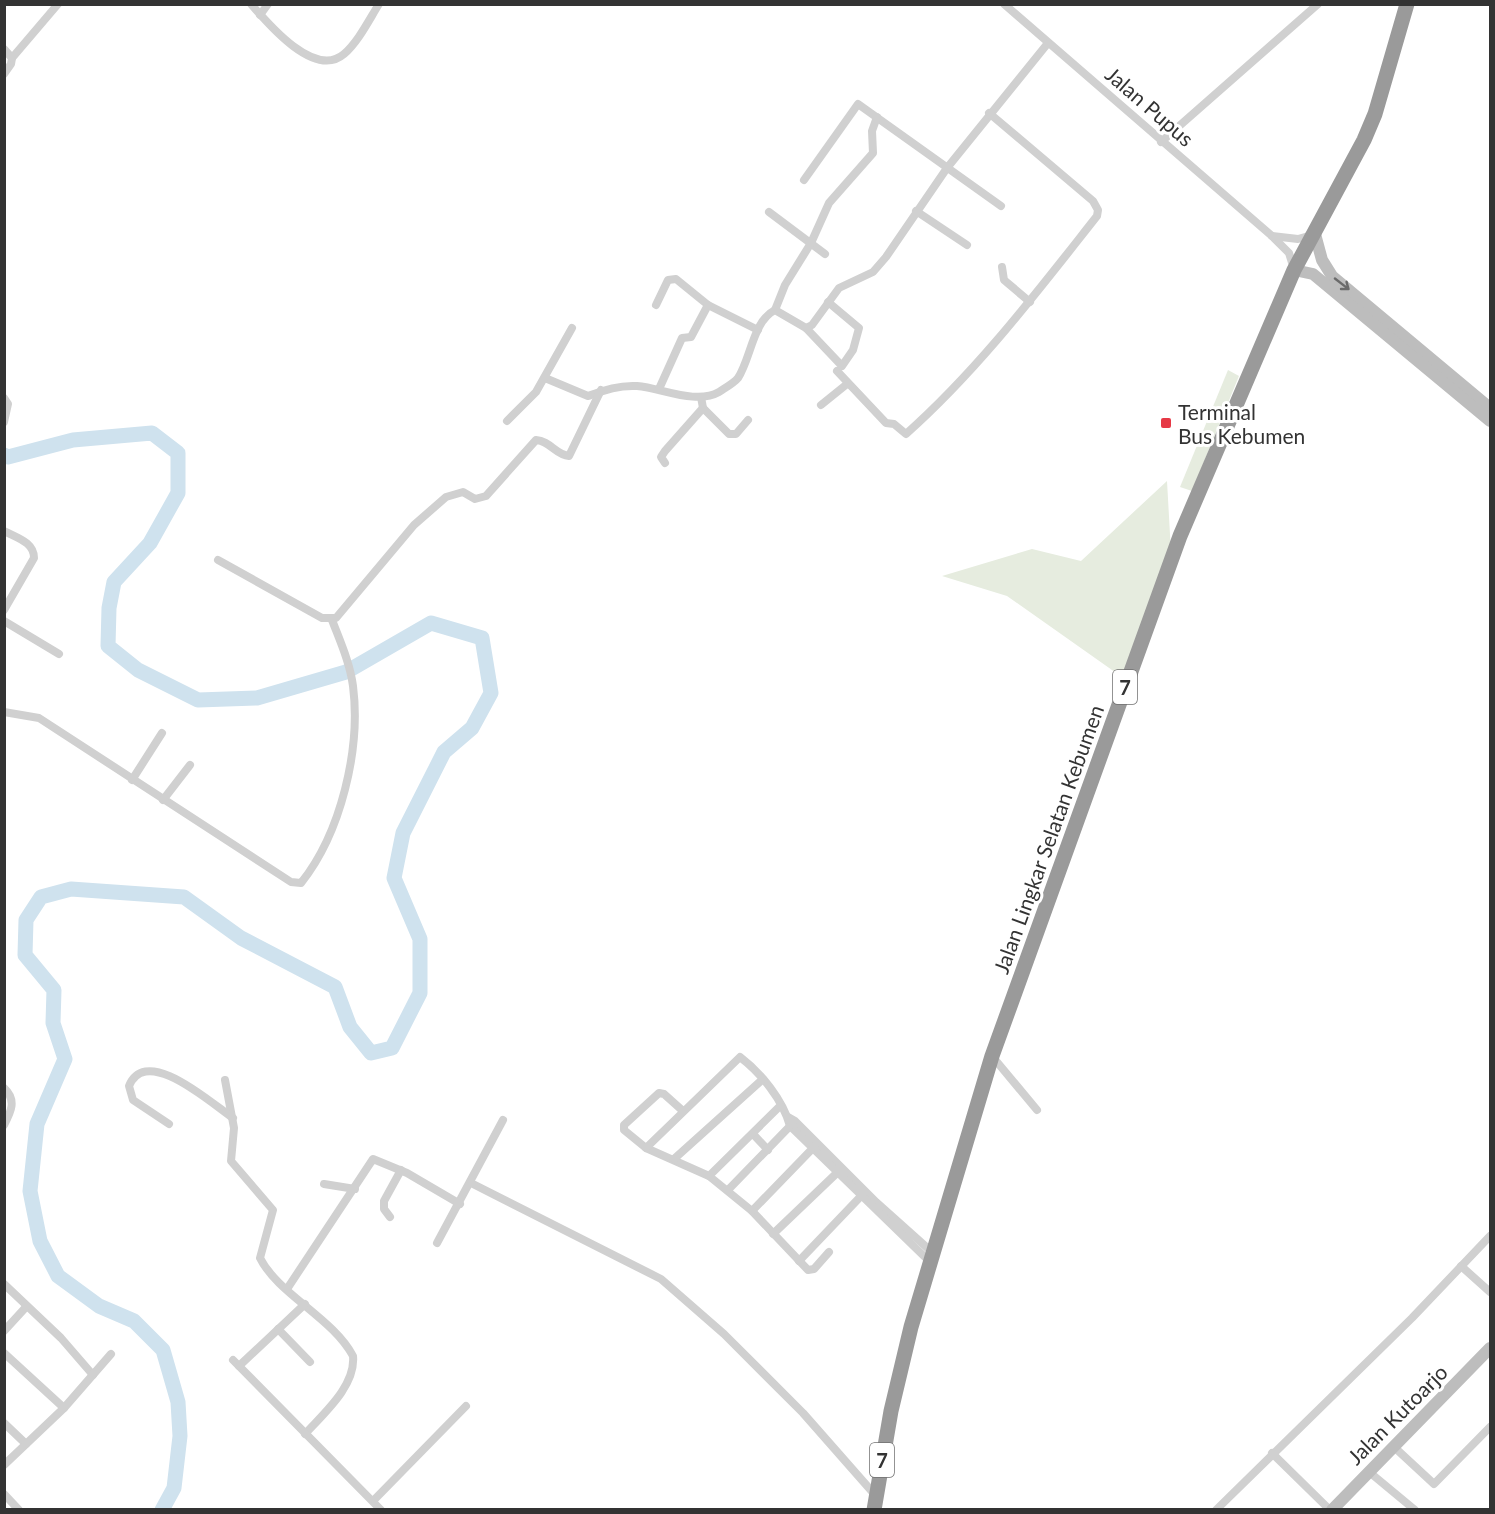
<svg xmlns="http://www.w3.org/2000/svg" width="1495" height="1514" font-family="Lato,sans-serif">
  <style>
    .green { fill: #e6ecdf }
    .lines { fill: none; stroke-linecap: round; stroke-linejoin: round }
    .river { stroke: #cfe2ee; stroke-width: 15 }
    .street { stroke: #d0d0d0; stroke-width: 8 }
    .secondary { stroke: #bdbdbd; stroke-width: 12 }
    .highway { stroke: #9a9a9a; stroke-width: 15 }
    .oneway { stroke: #6a6a6a }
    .poi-dot { fill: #e63946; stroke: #fff; stroke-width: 2 }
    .labels { text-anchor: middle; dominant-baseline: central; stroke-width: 6; stroke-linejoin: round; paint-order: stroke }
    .shield { fill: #fff; stroke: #707070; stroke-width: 1.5 }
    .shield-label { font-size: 20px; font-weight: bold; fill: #333 }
    .street-label { font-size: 21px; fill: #333; stroke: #fff }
    .poi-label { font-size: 21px; fill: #333; stroke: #fff; text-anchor: start }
  </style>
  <rect width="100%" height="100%" fill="#fff"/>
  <g class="green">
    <polygon points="1228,370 1239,376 1192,491 1180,487"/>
    <polygon points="1167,481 1172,570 1129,682 1007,596 942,576 1032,549 1081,561"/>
  </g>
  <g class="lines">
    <polyline class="river" points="4,455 8,457 73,440 152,433 178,453 178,493 150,543 114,582 109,608 108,646 138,670 198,700 257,698 346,672 431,623 482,638 491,693 472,728 444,752 403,833 394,878 420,939 420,993 392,1048 371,1053 350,1027 335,987 241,938 184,897 71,889 41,897 26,920 25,955 54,990 53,1023 65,1059 37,1124 30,1191 40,1241 58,1276 99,1306 134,1321 163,1350 178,1402 180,1436 174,1488 162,1510"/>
    <g class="street">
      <path d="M251 4C269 25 315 79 344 54 358 42 369 20 379 4"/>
      <polyline points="1004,4 1272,236 1289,253 1294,269"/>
      <polyline points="260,15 268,4"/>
      <polyline points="4,49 12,58 11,64 4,74"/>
      <polyline points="12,58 58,4"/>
      <polyline points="1161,142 1318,4"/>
      <polyline points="804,180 858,104 1001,206"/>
      <polyline points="916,211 967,245"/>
      <polyline points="769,212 825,254"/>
      <polyline points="1272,236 1298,239 1312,235"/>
      <polyline points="1002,267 1004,280 1030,302"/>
      <polyline points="656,305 668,280 676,279 708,305 758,330"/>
      <polyline points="775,310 785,285 811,243 829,203 873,153 872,131 877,117"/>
      <polyline points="806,328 812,325 839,288 873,272 886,257 947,168 1048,43"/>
      <path d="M837 371 886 423 894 424 906 434C978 370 1037 292 1097 216L1098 210 1093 201 989 113"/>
      <path d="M545 378 588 396C605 390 619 385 637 386 662 388 696 405 719 392 725 388 734 383 738 378 751 358 753 321 775 310L806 328 842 366 853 350 859 328 828 302"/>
      <polyline points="659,389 682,338 691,337 708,305"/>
      <polyline points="701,397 703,408 729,434 736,434 748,420"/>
      <polyline points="4,398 8,404 4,422"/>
      <polyline points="821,405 847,384"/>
      <polyline points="507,421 536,392 572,328"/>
      <polyline points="665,463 661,457 665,451 703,408"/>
      <path d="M4 531C17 538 34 542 34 558L4 610"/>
      <path d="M218 560 322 618H336L414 525 446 497 463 492 475 499 486 496 536 440C550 441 556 455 569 456L601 390"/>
      <polyline points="4,621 59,654"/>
      <path d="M4 712 39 718 291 882 301 883C341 833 361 749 353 686 350 663 340 641 332 620"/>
      <polyline points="132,780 162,733"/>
      <polyline points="163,800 190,765"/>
      <polyline points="992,1056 1037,1110"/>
      <path d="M225 1080 234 1128 231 1161 273 1210 260 1258C278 1294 333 1318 353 1356 356 1386 323 1414 305 1434"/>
      <path d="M4 1088C17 1100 11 1112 4 1125"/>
      <polyline points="683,1111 664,1094 659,1093 624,1125 624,1130 646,1148 709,1176 752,1211 808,1270 814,1269 829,1252"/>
      <polyline points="788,1117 795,1121 876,1202 933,1253"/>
      <path d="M169 1124 133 1100 129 1086C146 1044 211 1103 233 1118"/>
      <polyline points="753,1134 768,1150"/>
      <path d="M646 1148 740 1057C761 1073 783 1100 790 1126L930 1262"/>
      <polyline points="674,1159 763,1079"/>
      <polyline points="709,1176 780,1106"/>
      <polyline points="471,1183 661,1279 724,1334 803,1413 876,1496"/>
      <polyline points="324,1184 355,1189"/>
      <polyline points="728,1190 792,1124"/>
      <polyline points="752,1211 814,1147"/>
      <polyline points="390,1217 384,1209 384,1201 401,1170"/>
      <polyline points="773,1234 840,1170"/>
      <polyline points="437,1243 503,1120"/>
      <polyline points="799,1261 863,1194"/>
      <polyline points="1461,1266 1490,1292"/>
      <polyline points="4,1284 61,1338 93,1375"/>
      <polyline points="287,1289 373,1159 407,1173 460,1204"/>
      <polyline points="278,1329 310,1362"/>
      <polyline points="4,1331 26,1307"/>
      <polyline points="4,1353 64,1408"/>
      <polyline points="233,1360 381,1510"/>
      <polyline points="239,1366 305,1304"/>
      <polyline points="4,1423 26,1444"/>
      <polyline points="1393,1446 1434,1484 1490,1427"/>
      <polyline points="1272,1453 1330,1510"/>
      <polyline points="4,1465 64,1408 111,1354"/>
      <polyline points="1368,1471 1415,1510"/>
      <polyline points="4,1494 19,1510"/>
      <polyline points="374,1500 466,1406"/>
      <polyline points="1216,1510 1412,1318 1490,1236"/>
    </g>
    <g class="secondary">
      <polyline points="1315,234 1322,260 1332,276 1490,408"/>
      <polyline points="1294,270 1313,274 1490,421"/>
      <polyline points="1332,1510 1490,1348"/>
    </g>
    <polyline class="highway" points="874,1510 891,1411 911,1327 992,1056 1180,536 1294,270 1364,140 1375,114 1407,4"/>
  </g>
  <defs><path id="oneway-shaft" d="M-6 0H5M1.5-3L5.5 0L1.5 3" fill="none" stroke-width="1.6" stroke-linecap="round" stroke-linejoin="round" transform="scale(1.5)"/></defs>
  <use class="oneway" href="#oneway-shaft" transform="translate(1342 284) rotate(38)"/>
  <rect class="poi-dot" x="1160" y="417" width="12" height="12" rx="3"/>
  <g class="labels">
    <g class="shield">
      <rect x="1113" y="670" width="24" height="34" rx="4.5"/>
      <rect x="870" y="1443" width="24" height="34" rx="4.5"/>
    </g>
    <g class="shield-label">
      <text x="1125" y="687">7</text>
      <text x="882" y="1460">7</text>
    </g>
    <g class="street-label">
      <text transform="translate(1150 106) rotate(41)">Jalan Pupus</text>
      <text transform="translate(1048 839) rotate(-70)">Jalan Lingkar Selatan Kebumen</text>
      <text transform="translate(1397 1414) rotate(-45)">Jalan Kutoarjo</text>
    </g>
    <g class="poi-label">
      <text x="1178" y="411">Terminal<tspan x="1178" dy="24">Bus Kebumen</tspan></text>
    </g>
  </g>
  <rect width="1495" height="1514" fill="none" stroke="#333333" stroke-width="12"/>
</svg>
